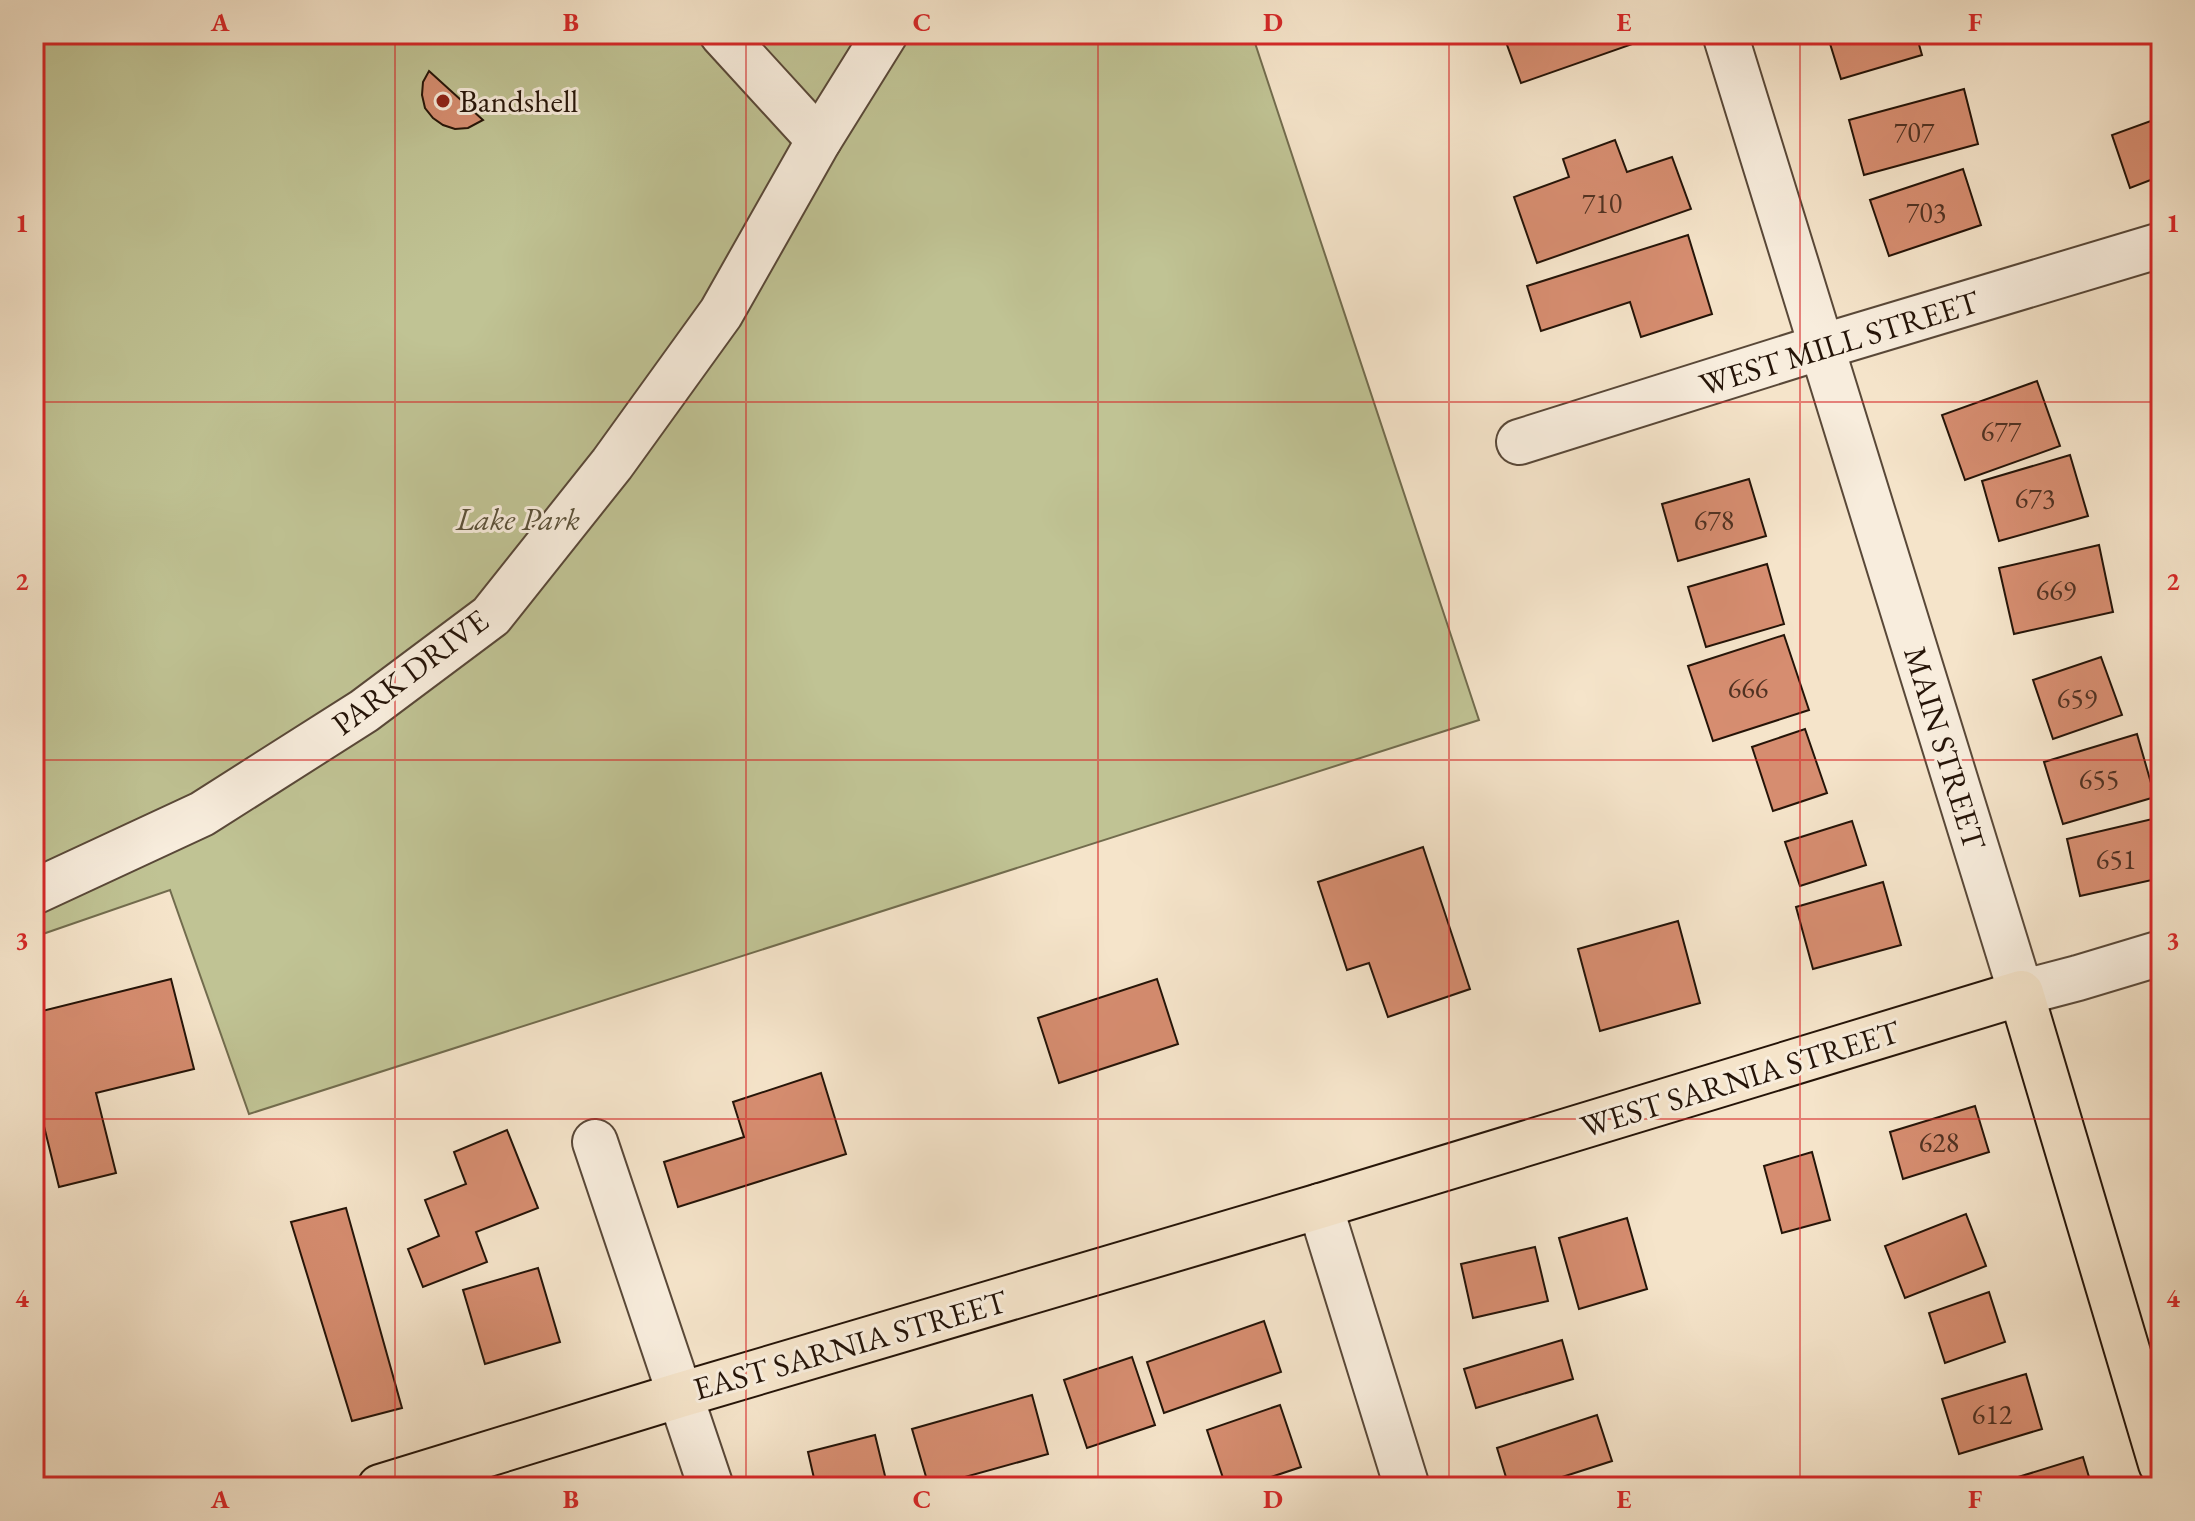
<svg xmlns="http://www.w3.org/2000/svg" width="2195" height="1521" font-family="'EB Garamond',serif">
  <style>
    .green { fill: #c0c394; stroke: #726c4e; stroke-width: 2 }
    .building { fill: #d68d70; stroke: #251408; stroke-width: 2 }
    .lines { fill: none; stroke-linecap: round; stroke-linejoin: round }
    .minor-casing { stroke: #594838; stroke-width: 48 }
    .major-casing { stroke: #251408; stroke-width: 48 }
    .minor { stroke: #f8eddd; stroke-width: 44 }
    .major { stroke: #f5e4ca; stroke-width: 44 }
    .grid { fill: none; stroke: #d62828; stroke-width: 2; stroke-opacity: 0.55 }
    .poi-dot { fill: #8f2418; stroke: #f8eddd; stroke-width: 3 }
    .labels { text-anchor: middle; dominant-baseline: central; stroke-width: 6; stroke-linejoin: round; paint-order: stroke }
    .number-label { font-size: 28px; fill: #513222 }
    .poi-label { font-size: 32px; fill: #251408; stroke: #f8eddd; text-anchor: start }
    .street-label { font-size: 32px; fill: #251408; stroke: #f8eddd }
    .park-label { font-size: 32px; font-style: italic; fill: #5b5139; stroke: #f8eddd }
    .neatline { fill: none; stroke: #d62828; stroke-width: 3 }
    .grid-label { font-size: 26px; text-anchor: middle; font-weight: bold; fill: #d62828 }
  </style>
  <rect width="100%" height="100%" fill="#f5e4ca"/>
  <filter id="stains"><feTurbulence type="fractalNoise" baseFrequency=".0025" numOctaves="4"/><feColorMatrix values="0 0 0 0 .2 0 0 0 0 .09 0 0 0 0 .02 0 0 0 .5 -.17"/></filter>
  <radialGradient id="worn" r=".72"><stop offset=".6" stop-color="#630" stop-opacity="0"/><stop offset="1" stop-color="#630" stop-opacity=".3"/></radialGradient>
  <polygon class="green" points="34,34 1252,34 1479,720 249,1114 170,890 34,937"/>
  <g class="building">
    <polygon points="1503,34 1642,34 1644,40 1521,83"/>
    <polygon points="1827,34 1916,34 1922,55 1841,79"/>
    <polygon points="429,71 483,120 468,128 455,129 443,125 433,118 425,108 422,95 423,82"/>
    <polygon points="1964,89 1978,144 1864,175 1849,120"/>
    <polygon points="2159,118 2161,123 2161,176 2130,188 2112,135"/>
    <polygon points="1615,140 1627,172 1672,157 1691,209 1537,263 1514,197 1569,177 1563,159"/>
    <polygon points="1963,169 1981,225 1889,256 1870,200"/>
    <polygon points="1688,235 1712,314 1641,337 1630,302 1541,331 1527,286"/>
    <polygon points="2037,381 2060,446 1965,480 1942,415"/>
    <polygon points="2070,455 2088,516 1999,541 1982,481"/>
    <polygon points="1749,479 1766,536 1678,561 1662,504"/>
    <polygon points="2099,545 2113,612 2014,634 1999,568"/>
    <polygon points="1767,564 1784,624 1706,647 1688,587"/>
    <polygon points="1784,635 1809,710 1713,741 1688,666"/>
    <polygon points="2101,657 2122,715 2053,739 2033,680"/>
    <polygon points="1805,729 1827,793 1773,811 1752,747"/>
    <polygon points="2137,734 2155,797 2063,824 2044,762"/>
    <polygon points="2161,817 2161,878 2080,896 2067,839"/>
    <polygon points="1852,821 1866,865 1800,886 1785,842"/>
    <polygon points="1423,847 1470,989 1388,1017 1369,963 1347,970 1318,882"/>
    <polygon points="1883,882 1901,945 1813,969 1796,907"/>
    <polygon points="1678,921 1700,1003 1600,1031 1578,949"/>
    <polygon points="171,979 194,1069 96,1093 116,1173 59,1187 34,1086 34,1013"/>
    <polygon points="1157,979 1178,1044 1059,1083 1038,1018"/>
    <polygon points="821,1073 846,1154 678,1207 664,1162 744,1137 733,1102"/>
    <polygon points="1975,1106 1989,1152 1903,1179 1890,1132"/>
    <polygon points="507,1130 538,1208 476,1232 487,1262 423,1287 408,1249 439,1236 425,1200 466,1184 454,1152"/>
    <polygon points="1812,1152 1830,1220 1782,1233 1764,1166"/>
    <polygon points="346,1208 402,1408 352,1421 291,1222"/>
    <polygon points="1966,1214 1986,1266 1905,1298 1885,1246"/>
    <polygon points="1627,1218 1647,1289 1579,1309 1559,1238"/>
    <polygon points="1535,1247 1548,1301 1473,1318 1461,1264"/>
    <polygon points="538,1268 560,1342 485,1364 463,1290"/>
    <polygon points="1989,1292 2005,1342 1945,1363 1929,1313"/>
    <polygon points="1264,1321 1281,1372 1164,1413 1147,1362"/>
    <polygon points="1562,1340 1573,1379 1476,1408 1464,1369"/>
    <polygon points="1132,1357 1155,1425 1087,1448 1064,1380"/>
    <polygon points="2026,1374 2042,1429 1959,1454 1942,1399"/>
    <polygon points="1032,1395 1048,1454 929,1487 912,1429"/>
    <polygon points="1280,1405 1301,1467 1241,1487 1226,1487 1207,1430"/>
    <polygon points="1597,1415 1612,1461 1531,1487 1509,1487 1497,1448"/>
    <polygon points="875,1435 887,1484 874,1487 816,1487 808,1452"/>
    <polygon points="2083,1457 2092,1487 1989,1487 1989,1486"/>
  </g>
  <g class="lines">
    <defs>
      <g id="minor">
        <polyline points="722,34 819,140"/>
        <polyline points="1725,34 2021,993 2078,978 2161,953"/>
        <polyline points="1519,442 1821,347 2161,245"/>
        <polyline points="34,892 202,814 364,711 491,616 612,464 721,313 819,140 885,34"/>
        <polyline points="595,1142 711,1487"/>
        <polyline points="1320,1206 1407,1487"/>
      </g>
      <polyline id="major" points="380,1487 680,1395 1320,1206 2021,993 2161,1464"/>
    </defs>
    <use href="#minor" class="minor-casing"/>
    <use href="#major" class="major-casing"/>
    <use href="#minor" class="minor"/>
    <use href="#major" class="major"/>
  </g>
  <path class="grid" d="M395 34V1487M746 34V1487M1098 34V1487M1449 34V1487M1800 34V1487M34 402H2161M34 760H2161M34 1119H2161"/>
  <circle class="poi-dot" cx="443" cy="101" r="8"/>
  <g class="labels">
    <g class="number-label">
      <text x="1914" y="132">707</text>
      <text x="1602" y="203">710</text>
      <text x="1926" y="212">703</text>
      <text x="2001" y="431">677</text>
      <text x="2035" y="498">673</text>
      <text x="1714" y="520">678</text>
      <text x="2056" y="590">669</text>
      <text x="1748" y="688">666</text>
      <text x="2077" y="698">659</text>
      <text x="2099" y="779">655</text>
      <text x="2116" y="859">651</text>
      <text x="1939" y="1142">628</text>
      <text x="1992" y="1414">612</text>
    </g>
    <g class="poi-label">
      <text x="459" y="101">Bandshell</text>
    </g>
    <g class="street-label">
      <text transform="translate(1839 343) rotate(-17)">WEST MILL STREET</text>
      <text transform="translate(410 672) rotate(-37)">PARK DRIVE</text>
      <text transform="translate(1945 748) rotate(73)">MAIN STREET</text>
      <text transform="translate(1740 1079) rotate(-17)">WEST SARNIA STREET</text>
      <text transform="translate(850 1345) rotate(-16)">EAST SARNIA STREET</text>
    </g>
    <g class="park-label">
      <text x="518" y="519">Lake Park</text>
    </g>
  </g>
  <rect width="2195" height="1521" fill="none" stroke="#f5e4ca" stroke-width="88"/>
  <rect x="44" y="44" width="2107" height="1433" class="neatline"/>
  <g class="grid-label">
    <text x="220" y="31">A</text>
    <text x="571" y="31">B</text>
    <text x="922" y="31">C</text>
    <text x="1273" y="31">D</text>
    <text x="1624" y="31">E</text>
    <text x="1975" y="31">F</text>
    <text x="22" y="232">1</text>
    <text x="2173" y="232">1</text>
    <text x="22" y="590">2</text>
    <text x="2173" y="590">2</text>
    <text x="22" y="949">3</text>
    <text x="2173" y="949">3</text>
    <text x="22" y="1307">4</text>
    <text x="2173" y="1307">4</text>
    <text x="220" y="1508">A</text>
    <text x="571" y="1508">B</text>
    <text x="922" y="1508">C</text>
    <text x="1273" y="1508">D</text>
    <text x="1624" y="1508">E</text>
    <text x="1975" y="1508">F</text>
  </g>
  <rect width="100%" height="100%" filter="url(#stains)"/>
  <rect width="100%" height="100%" fill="url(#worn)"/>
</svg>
